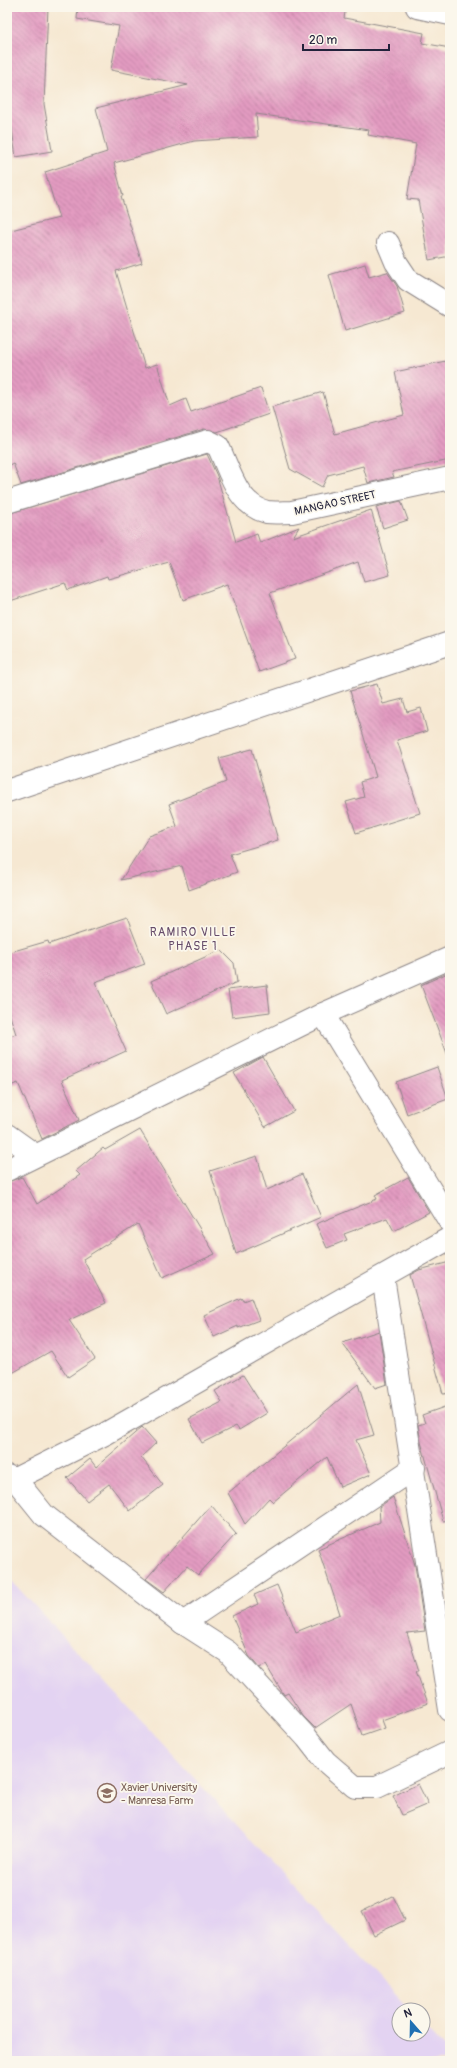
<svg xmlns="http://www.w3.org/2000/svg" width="457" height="2068" font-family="Pangolin,sans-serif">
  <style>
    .built { fill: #e3d3f2 }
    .building { fill: url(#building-back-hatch) }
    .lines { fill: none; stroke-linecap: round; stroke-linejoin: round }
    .minor-casing { stroke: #8c8586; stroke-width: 24 }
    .minor { stroke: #fff; stroke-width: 22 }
    .labels { text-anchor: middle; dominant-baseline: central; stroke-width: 3.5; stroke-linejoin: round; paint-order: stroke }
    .street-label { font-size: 11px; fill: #22223b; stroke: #fbf7ec }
    .education-label { font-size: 11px; fill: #785e54; stroke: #fbf7ec; text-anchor: start }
    .neighbourhood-label { font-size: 12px; letter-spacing: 1px; fill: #664c6a; stroke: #fbf7ec }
  </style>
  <defs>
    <pattern id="building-back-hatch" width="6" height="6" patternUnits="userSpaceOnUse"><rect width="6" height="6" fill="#e39bc1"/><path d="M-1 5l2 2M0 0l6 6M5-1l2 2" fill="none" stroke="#b87e9e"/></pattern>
  </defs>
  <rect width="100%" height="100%" fill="#fbf7ec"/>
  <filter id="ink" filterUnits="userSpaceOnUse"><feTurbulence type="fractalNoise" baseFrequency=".025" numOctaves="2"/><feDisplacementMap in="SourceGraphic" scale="8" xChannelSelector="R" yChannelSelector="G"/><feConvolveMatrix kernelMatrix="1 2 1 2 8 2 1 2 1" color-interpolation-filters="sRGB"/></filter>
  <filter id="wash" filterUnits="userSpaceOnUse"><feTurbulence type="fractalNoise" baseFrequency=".012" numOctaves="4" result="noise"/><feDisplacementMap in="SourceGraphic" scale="16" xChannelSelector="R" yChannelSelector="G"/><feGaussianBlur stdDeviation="0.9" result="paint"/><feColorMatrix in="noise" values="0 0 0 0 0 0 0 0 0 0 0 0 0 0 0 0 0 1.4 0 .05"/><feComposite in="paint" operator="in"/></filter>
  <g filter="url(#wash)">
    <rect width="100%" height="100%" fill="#f6e8d2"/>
    <polygon class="built" points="7,1576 409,2010 399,2010 399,2034 423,2034 423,2025 450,2055 450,2061 7,2061"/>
    <g id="blocks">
      <g class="building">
        <polygon points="7,7 48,7 44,104 52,151 16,157 10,116 7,116"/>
        <polygon points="78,7 346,7 344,18 424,33 422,43 450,48 450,256 429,260 418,200 407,199 416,144 368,135 369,130 256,114 258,137 194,141 114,163 123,196 121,196 142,263 116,271 145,368 157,364 170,406 186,399 191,412 261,388 269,414 217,432 204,429 21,485 13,463 7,466 7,231 59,218 45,172 107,152 96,108 188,85 111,70 119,26 77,19"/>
        <polygon points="365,264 369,277 387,272 397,286 405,313 345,331 329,275"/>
        <polygon points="450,360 450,460 392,472 394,477 368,483 363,466 328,475 322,487 290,469 272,407 323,392 335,434 404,415 395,372"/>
        <polygon points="207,454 217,476 236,542 257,534 260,543 299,527 293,537 371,510 390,575 364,582 358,562 270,593 295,659 259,672 227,584 183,600 169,562 108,579 107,576 68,590 65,583 7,602 7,514"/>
        <polygon points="401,501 408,520 383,528 376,507"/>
        <polygon points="377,684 383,704 403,699 407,712 421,708 427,731 397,740 420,813 356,833 346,802 364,797 360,782 376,777 350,691"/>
        <polygon points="252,749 278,840 230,854 237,872 189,890 182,866 121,880 149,836 177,826 169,804 226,782 219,758"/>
        <polygon points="127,918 145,964 95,982 126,1051 62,1080 79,1120 42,1139 18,1083 7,1087 7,1037 16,1034 7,1007 7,953 48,941 49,944"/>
        <polygon points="221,950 234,963 237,982 166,1014 151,981"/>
        <polygon points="450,972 450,1056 448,1056 421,985"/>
        <polygon points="267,985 270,1012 232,1017 228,990"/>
        <polygon points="263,1057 294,1111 265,1127 234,1073"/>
        <polygon points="437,1067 448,1099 407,1114 396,1082"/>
        <polygon points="140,1130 215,1254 162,1278 138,1224 83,1259 106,1303 69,1320 95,1359 68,1377 51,1351 7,1376 7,1182 22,1177 37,1204 80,1175 76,1171 103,1148 105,1150"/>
        <polygon points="257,1156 267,1190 302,1174 321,1217 236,1254 210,1171"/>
        <polygon points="408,1177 429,1212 394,1231 387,1218 344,1234 347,1240 327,1248 316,1224 377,1199 375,1195"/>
        <polygon points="450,1262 450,1393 443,1394 410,1275 419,1270"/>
        <polygon points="241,1298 243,1301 251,1298 259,1320 238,1328 238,1326 214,1337 204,1315"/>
        <polygon points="379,1331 387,1384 375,1388 342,1343"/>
        <polygon points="243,1375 267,1413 239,1430 236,1426 202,1443 189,1419 222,1402 215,1391"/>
        <polygon points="358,1384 374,1435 356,1440 371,1474 340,1487 327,1457 273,1502 269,1498 245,1524 228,1493"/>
        <polygon points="450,1405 450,1520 443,1521 421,1442 418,1425 425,1423 422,1415"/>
        <polygon points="142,1427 156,1443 141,1457 163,1485 130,1511 109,1484 87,1501 67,1478 90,1459 96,1467"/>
        <polygon points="393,1497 415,1565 425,1631 407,1633 419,1671 416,1671 428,1703 382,1720 385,1728 362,1736 351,1704 315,1728 303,1716 288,1693 284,1695 266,1665 259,1668 249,1656 232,1616 258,1604 254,1595 277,1585 296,1632 340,1614 318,1549 380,1522 379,1507"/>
        <polygon points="211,1505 236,1534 198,1575 187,1566 164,1592 146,1579"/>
        <polygon points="418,1784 428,1804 402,1815 393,1796"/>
        <polygon points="393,1896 405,1920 374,1935 362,1911"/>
      </g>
    </g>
  </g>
  <g filter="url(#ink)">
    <use href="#blocks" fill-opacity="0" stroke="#8c8586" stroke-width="1"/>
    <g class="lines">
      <defs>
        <g id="minor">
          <polyline points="417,7 450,14"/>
          <polyline points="388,243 396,262 408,280 450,306"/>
          <path d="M7 502 208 441 218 446C230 471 237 505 267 512 275 513 284 512 292 512L450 478"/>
          <polyline points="7,791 450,643"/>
          <polyline points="323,1014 450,1222"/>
          <polyline points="7,1135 35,1155"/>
          <polyline points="7,1170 323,1014 450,958"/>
          <polyline points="383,1277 450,1710"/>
          <polyline points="7,1476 15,1479 44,1515 183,1623 228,1652 307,1738 325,1761 355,1787 377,1787 450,1752"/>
          <polyline points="15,1479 105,1434 450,1238"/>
          <polyline points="183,1623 414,1468"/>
        </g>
      </defs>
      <use href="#minor" class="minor-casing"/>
      <use href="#minor" class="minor"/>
    </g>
  </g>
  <defs>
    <symbol id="university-ring" viewBox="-11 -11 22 22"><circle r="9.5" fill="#fbf7ec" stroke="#8d6e63" stroke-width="1.5"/><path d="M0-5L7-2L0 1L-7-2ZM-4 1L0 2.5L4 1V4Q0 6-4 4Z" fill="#8d6e63"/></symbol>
  </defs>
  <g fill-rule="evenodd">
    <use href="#university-ring" x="96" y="1782" width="22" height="22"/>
  </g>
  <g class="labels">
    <g class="street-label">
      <text transform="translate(335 503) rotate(-12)">MANGAO STREET</text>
    </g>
    <g class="education-label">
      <text x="121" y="1787">Xavier University<tspan x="121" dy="13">- Manresa Farm</tspan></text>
    </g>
    <g class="neighbourhood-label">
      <text x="193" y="932">RAMIRO VILLE<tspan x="193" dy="14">PHASE 1</tspan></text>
    </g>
  </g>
  <rect width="457" height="2068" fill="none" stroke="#fbf7ec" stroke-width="24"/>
  <g transform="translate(411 2022) rotate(340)"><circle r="19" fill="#fbf7ec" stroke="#a4a2a5"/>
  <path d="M0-3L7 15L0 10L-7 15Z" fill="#1f6fb2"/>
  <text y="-6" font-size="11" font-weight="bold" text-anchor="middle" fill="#22223b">N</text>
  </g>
  <path d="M303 44v6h86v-6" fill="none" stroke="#22223b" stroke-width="2"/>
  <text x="309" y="44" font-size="12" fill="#22223b" stroke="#fbf7ec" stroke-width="3" paint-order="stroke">20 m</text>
</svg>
